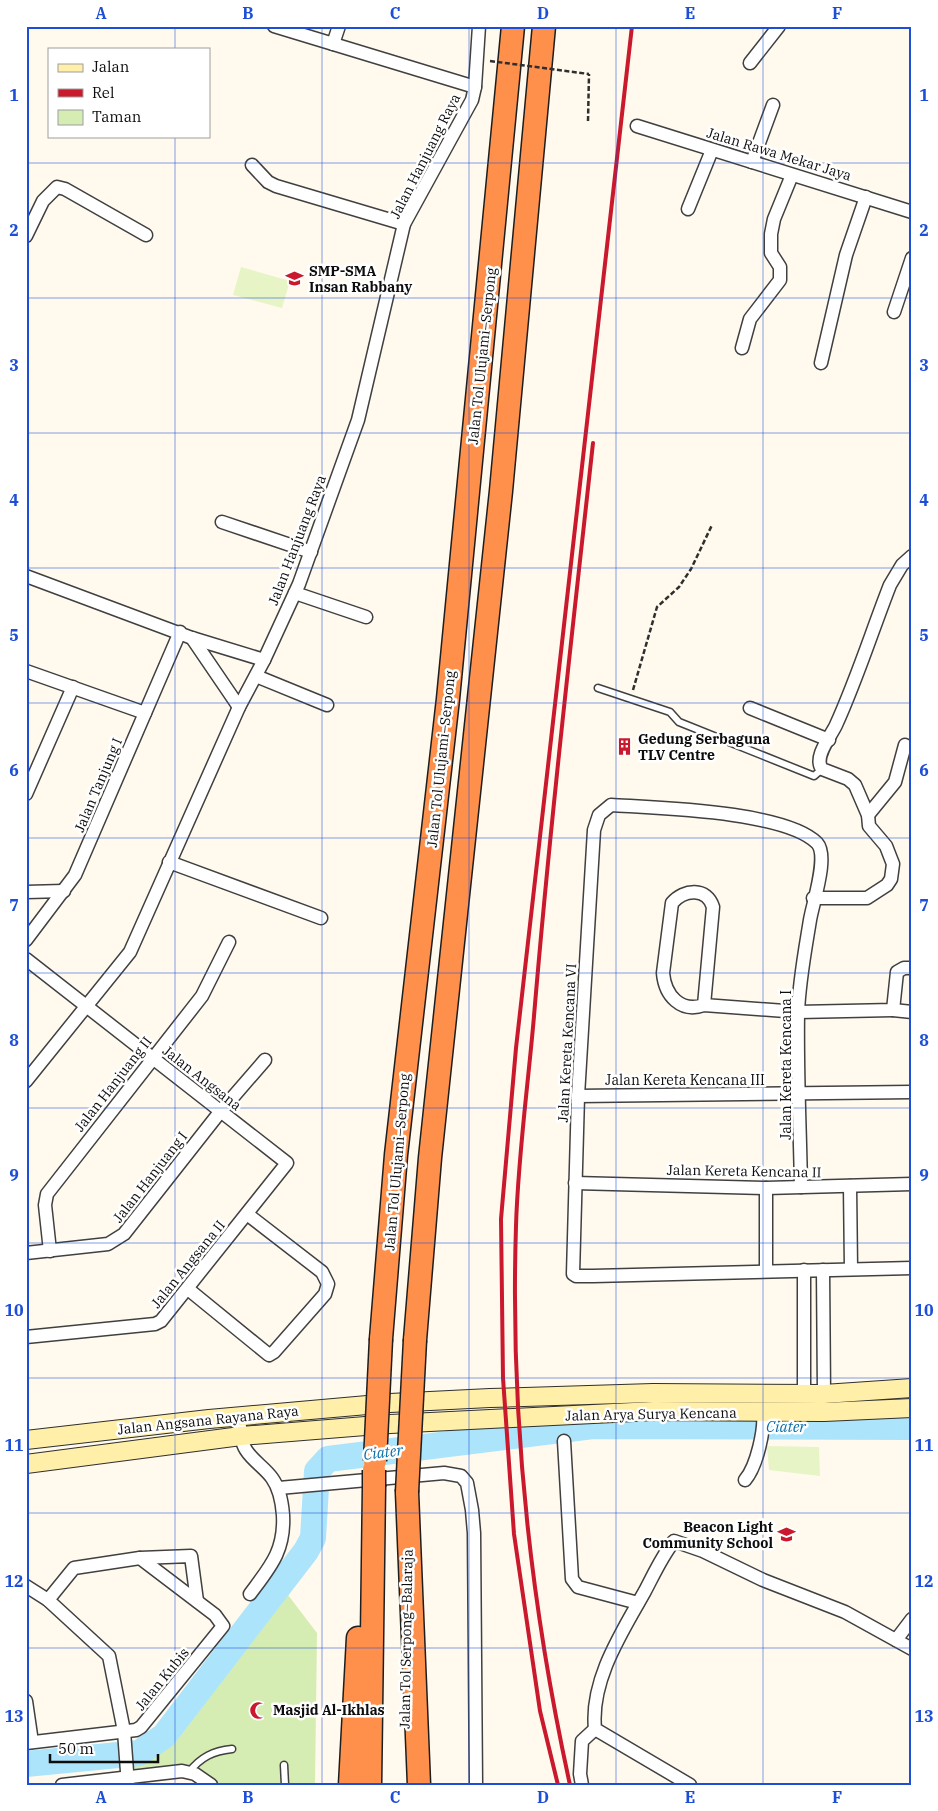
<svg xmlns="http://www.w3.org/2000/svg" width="938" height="1811" font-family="'IBM Plex Serif',serif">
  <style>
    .green { fill: #d5edb3 }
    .pitch { fill: #e7f4c6 }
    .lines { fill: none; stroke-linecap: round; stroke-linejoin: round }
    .river { stroke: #ace4fc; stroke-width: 26 }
    .lane-casing { stroke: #404040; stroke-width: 9 }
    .street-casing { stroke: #404040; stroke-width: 15 }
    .secondary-casing { stroke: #2f2f2f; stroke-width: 20 }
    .highway-casing { stroke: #1e1e1e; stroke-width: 25 }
    .path { stroke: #2f2f2f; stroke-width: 2.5; stroke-dasharray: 5 2.5; stroke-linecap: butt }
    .lane { stroke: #fff; stroke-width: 6 }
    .street { stroke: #fff; stroke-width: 12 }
    .secondary { stroke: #ffefa8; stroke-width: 18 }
    .highway { stroke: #ff904b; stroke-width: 22 }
    .rail { stroke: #ca182d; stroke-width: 4 }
    .highway-bridge-casing { stroke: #1e1e1e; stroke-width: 25; stroke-linecap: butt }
    .path-bridge { stroke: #2f2f2f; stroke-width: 2.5; stroke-dasharray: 5 2.5; stroke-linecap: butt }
    .highway-bridge { stroke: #ff904b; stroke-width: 22 }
    .grid { fill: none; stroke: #1d4ed8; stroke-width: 1; stroke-opacity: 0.55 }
    .labels { text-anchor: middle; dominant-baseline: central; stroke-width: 5; stroke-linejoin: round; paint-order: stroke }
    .street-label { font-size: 14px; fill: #0d0d0d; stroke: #fff }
    .poi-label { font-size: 14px; font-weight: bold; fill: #0d0d0d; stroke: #fff; text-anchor: start }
    .water-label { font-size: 15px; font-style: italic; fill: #0b70aa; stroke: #fff }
    .neatline { fill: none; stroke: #1d4ed8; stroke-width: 2 }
    .grid-label { font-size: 16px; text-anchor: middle; font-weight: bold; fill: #1d4ed8 }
  </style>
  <rect width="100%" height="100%" fill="#fffaed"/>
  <path class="green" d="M288 1595 317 1633 315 1785H214C193 1757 164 1768 134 1771V1757L174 1744Z"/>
  <g class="pitch">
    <polygon points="241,267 290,281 282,308 233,295"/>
    <polygon points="767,1446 819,1447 820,1476 769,1470"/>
  </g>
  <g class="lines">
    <polyline class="river" points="26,1764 139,1753 164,1736 306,1551 313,1538 317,1471 328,1459 593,1426 912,1427"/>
    <defs>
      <g id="lane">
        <polyline points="598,688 670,712 679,722 814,776 822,769"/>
        <polyline points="284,1765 285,1785"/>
        <path d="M189 1772C201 1757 213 1751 232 1749"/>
      </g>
      <g id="street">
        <polyline points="274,26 475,87"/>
        <polyline points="333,44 339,26"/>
        <polyline points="750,63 779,26"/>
        <polyline points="637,126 912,212"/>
        <polyline points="752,162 773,105"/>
        <polyline points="252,165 268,182 276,186 404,224"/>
        <polyline points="688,209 712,150"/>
        <polyline points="26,236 43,201 57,187 65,189 146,235"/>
        <polyline points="894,312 912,258"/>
        <polyline points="742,348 750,319 780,280 780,267 771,253 771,234 774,219 792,175"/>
        <polyline points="821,363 846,255 866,197"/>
        <polyline points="222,522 311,552"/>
        <polyline points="26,576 192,638 264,660"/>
        <polyline points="295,593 366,617"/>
        <polyline points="192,638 239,707"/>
        <polyline points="26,671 145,713"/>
        <polyline points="256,676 327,705"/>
        <polyline points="750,708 829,740"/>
        <polyline points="26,794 73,687"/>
        <polyline points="868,815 895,782 905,745"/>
        <polyline points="169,862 321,918"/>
        <polyline points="26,892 64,891"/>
        <path d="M813 898H867L887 885 891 879 893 864 886 846 869 826 868 815 855 785 848 779 822 769C813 757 831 736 836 725 857 679 872 631 890 585L902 565 912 556"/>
        <polyline points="26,940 75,875 180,632"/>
        <polyline points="26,959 287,1163 161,1321 155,1324 26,1337"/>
        <path d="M704 1005 713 907C707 887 684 889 672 903L663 973C665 996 681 1013 704 1005L798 1012 893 1010 897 972 904 968H912"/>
        <polyline points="893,1010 912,1012"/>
        <polyline points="26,1081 130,952 239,707 264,660 299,584 358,420 404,224 472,100 475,87 479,26"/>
        <polyline points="578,1096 912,1092"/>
        <polyline points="575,1183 766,1188 912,1184"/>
        <polyline points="850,1186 851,1269"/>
        <path d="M801 1187C800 1129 797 1071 798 1013 799 982 805 951 810 920 813 902 829 856 817 843 785 811 657 808 611 805L599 815 594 830 578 1096 573 1274 576 1276H593L912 1268"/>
        <polyline points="766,1188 766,1271"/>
        <polyline points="50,1251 45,1205 47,1194 202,996 229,942"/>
        <polyline points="26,1253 108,1244 124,1234 220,1112 265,1060"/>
        <polyline points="823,1270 824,1394"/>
        <polyline points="188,1289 269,1355 274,1352 325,1294 328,1284 322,1272 247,1214"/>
        <polyline points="804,1394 804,1270"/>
        <path d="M239 1416C240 1427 240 1441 246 1450 253 1461 265 1468 272 1478 280 1489 282 1502 283 1515 285 1551 270 1567 250 1594"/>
        <polyline points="564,1441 572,1579 578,1587 638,1603"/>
        <path d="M745 1480C757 1466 765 1429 763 1412"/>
        <polyline points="279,1488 444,1473 461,1476 467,1483 472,1510 474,1533 476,1785"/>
        <polyline points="140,1558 191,1556 197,1601"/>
        <polyline points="26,1586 48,1600 109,1656 124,1731 128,1785"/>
        <polyline points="896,1640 912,1619"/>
        <polyline points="26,1701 32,1742"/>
        <polyline points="26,1743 136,1730 141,1727 223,1626 215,1615 140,1558 74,1568 48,1600"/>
        <polyline points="62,1785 182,1771 195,1774 211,1785"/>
        <polyline points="582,1785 580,1774 582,1741 595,1729"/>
        <path d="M690 1785 595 1729C590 1680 622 1632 645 1591 654 1574 662 1556 674 1541L703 1551 763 1580 845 1612 912 1649"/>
      </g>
      <g id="secondary">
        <polyline points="26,1440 209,1419 390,1403 490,1398 653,1393 824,1394 912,1388"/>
        <polyline points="26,1464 241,1436 390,1424 654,1411 824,1412 912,1408"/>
      </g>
      <g id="highway">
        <polyline points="381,1339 396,1155 448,699 513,26"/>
        <polyline points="415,1340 430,1158 501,491 544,26"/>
        <polyline points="407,1492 419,1785"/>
        <polyline points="350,1785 358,1638"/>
        <polyline points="370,1785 374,1487"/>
      </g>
    </defs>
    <use href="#lane" class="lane-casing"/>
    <use href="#street" class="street-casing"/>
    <use href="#secondary" class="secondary-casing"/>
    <use href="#highway" class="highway-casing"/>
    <g class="path">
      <polyline points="588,121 589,74"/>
      <polyline points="633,690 657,607 679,587 691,569 712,525"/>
    </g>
    <use href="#lane" class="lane"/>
    <use href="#street" class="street"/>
    <use href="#secondary" class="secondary"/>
    <use href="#highway" class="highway"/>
    <g class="rail">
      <polyline points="558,1785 540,1711 514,1534 503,1378 501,1219 516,1048 632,26"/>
      <path d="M570 1785C530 1602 510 1413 516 1226 518 1156 528 1086 534 1016 550 825 572 634 593 443"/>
    </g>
    <defs>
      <g id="highway-bridge">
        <polyline points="375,1461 381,1339"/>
        <polyline points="374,1487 374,1470"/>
        <polyline points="407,1492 415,1340"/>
      </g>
    </defs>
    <use href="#highway-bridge" class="highway-bridge-casing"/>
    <polyline class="path-bridge" points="490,61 589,74"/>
    <use href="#highway-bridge" class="highway-bridge"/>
  </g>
  <path class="grid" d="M175 26V49M322 26V1785M469 26V1785M616 26V1785M763 26V1785M175 136V1785M26 163H912M26 298H912M26 433H912M26 568H912M26 703H912M26 838H912M26 973H912M26 1108H912M26 1243H912M26 1378H912M26 1513H912M26 1648H912"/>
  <defs>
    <symbol id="school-bare" viewBox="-9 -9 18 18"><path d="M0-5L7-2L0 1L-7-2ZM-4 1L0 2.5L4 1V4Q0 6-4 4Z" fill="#ca182d" stroke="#fff" stroke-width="2.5" paint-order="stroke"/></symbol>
    <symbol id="building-bare" viewBox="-9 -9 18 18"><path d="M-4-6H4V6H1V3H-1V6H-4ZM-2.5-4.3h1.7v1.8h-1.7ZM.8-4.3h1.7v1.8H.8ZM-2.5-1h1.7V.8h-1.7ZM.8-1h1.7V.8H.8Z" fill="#ca182d" stroke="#fff" stroke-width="2.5" paint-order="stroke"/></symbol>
    <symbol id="mosque-bare" viewBox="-9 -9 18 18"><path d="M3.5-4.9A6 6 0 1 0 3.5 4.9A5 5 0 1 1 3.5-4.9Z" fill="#ca182d" stroke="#fff" stroke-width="2.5" paint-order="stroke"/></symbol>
  </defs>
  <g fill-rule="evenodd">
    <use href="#school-bare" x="282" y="266" width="25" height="25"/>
    <use href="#building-bare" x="612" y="734" width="25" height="25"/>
    <use href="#school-bare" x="774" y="1522" width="25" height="25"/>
    <use href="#mosque-bare" x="246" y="1698" width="25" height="25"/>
  </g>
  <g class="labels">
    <g class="street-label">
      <text transform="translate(779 154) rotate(17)">Jalan Rawa Mekar Jaya</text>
      <text transform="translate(425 156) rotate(-63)">Jalan Hanjuang Raya</text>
      <text transform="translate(482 356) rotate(-84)">Jalan Tol Ulujami–Serpong</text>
      <text transform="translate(297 540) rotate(-69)">Jalan Hanjuang Raya</text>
      <text transform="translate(441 759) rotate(-84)">Jalan Tol Ulujami–Serpong</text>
      <text transform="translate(98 785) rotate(-67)">Jalan Tanjung I</text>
      <text transform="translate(567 1043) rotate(-87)">Jalan Kereta Kencana VI</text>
      <text transform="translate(786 1065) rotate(-90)">Jalan Kereta Kencana I</text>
      <text transform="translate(202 1078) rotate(38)">Jalan Angsana</text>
      <text x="685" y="1080">Jalan Kereta Kencana III</text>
      <text transform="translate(113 1084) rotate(-52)">Jalan Hanjuang II</text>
      <text transform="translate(397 1162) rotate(-85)">Jalan Tol Ulujami–Serpong</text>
      <text transform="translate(744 1171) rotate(1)">Jalan Kereta Kencana II</text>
      <text transform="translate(150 1177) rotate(-52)">Jalan Hanjuang I</text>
      <text transform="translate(188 1264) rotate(-51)">Jalan Angsana II</text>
      <text transform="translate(651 1414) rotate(-1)">Jalan Arya Surya Kencana</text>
      <text transform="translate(208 1420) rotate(-6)">Jalan Angsana Rayana Raya</text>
      <text transform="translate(406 1639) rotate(-89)">Jalan Tol Serpong–Balaraja</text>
      <text transform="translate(162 1679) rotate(-51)">Jalan Kubis</text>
    </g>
    <g class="poi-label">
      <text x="309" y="271">SMP-SMA<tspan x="309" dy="16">Insan Rabbany</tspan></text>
      <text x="638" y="739">Gedung Serbaguna<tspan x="638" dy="16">TLV Centre</tspan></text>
      <text x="773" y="1527" text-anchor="end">Beacon Light<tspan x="773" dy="16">Community School</tspan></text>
      <text x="273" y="1710">Masjid Al-Ikhlas</text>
    </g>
    <g class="water-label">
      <text x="786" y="1426">Ciater</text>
      <text transform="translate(383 1452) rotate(-7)">Ciater</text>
    </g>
  </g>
  <rect width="938" height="1811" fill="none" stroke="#ffffff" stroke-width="55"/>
  <rect x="48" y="48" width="162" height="90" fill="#ffffff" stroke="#9e9e9e"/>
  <rect x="58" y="64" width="25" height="8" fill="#ffefa8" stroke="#9e9e9e"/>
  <text x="92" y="72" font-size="15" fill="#0d0d0d">Jalan</text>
  <rect x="58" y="89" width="25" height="8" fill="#ca182d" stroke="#9e9e9e"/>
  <text x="92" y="98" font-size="15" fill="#0d0d0d">Rel</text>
  <rect x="58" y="110" width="25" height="15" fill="#d5edb3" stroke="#9e9e9e"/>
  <text x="92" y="122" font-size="15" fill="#0d0d0d">Taman</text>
  <path d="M50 1754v8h108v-8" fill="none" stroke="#0d0d0d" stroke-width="2.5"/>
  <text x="58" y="1754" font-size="15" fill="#0d0d0d" stroke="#ffffff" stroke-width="4" paint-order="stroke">50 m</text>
  <rect x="28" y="28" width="882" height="1756" class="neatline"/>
  <g class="grid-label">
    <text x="101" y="19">A</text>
    <text x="248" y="19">B</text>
    <text x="395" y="19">C</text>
    <text x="543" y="19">D</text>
    <text x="690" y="19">E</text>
    <text x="837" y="19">F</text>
    <text x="14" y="101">1</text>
    <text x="924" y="101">1</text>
    <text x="14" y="236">2</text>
    <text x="924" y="236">2</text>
    <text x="14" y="371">3</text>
    <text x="924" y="371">3</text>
    <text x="14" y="506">4</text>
    <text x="924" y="506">4</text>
    <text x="14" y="641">5</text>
    <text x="924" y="641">5</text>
    <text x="14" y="776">6</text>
    <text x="924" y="776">6</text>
    <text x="14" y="911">7</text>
    <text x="924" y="911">7</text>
    <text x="14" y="1046">8</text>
    <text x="924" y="1046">8</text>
    <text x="14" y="1181">9</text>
    <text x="924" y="1181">9</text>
    <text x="14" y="1316">10</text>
    <text x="924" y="1316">10</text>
    <text x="14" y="1451">11</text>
    <text x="924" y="1451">11</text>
    <text x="14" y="1587">12</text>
    <text x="924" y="1587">12</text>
    <text x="14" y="1722">13</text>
    <text x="924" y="1722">13</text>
    <text x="101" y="1803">A</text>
    <text x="248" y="1803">B</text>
    <text x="395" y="1803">C</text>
    <text x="543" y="1803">D</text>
    <text x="690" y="1803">E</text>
    <text x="837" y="1803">F</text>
  </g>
</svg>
